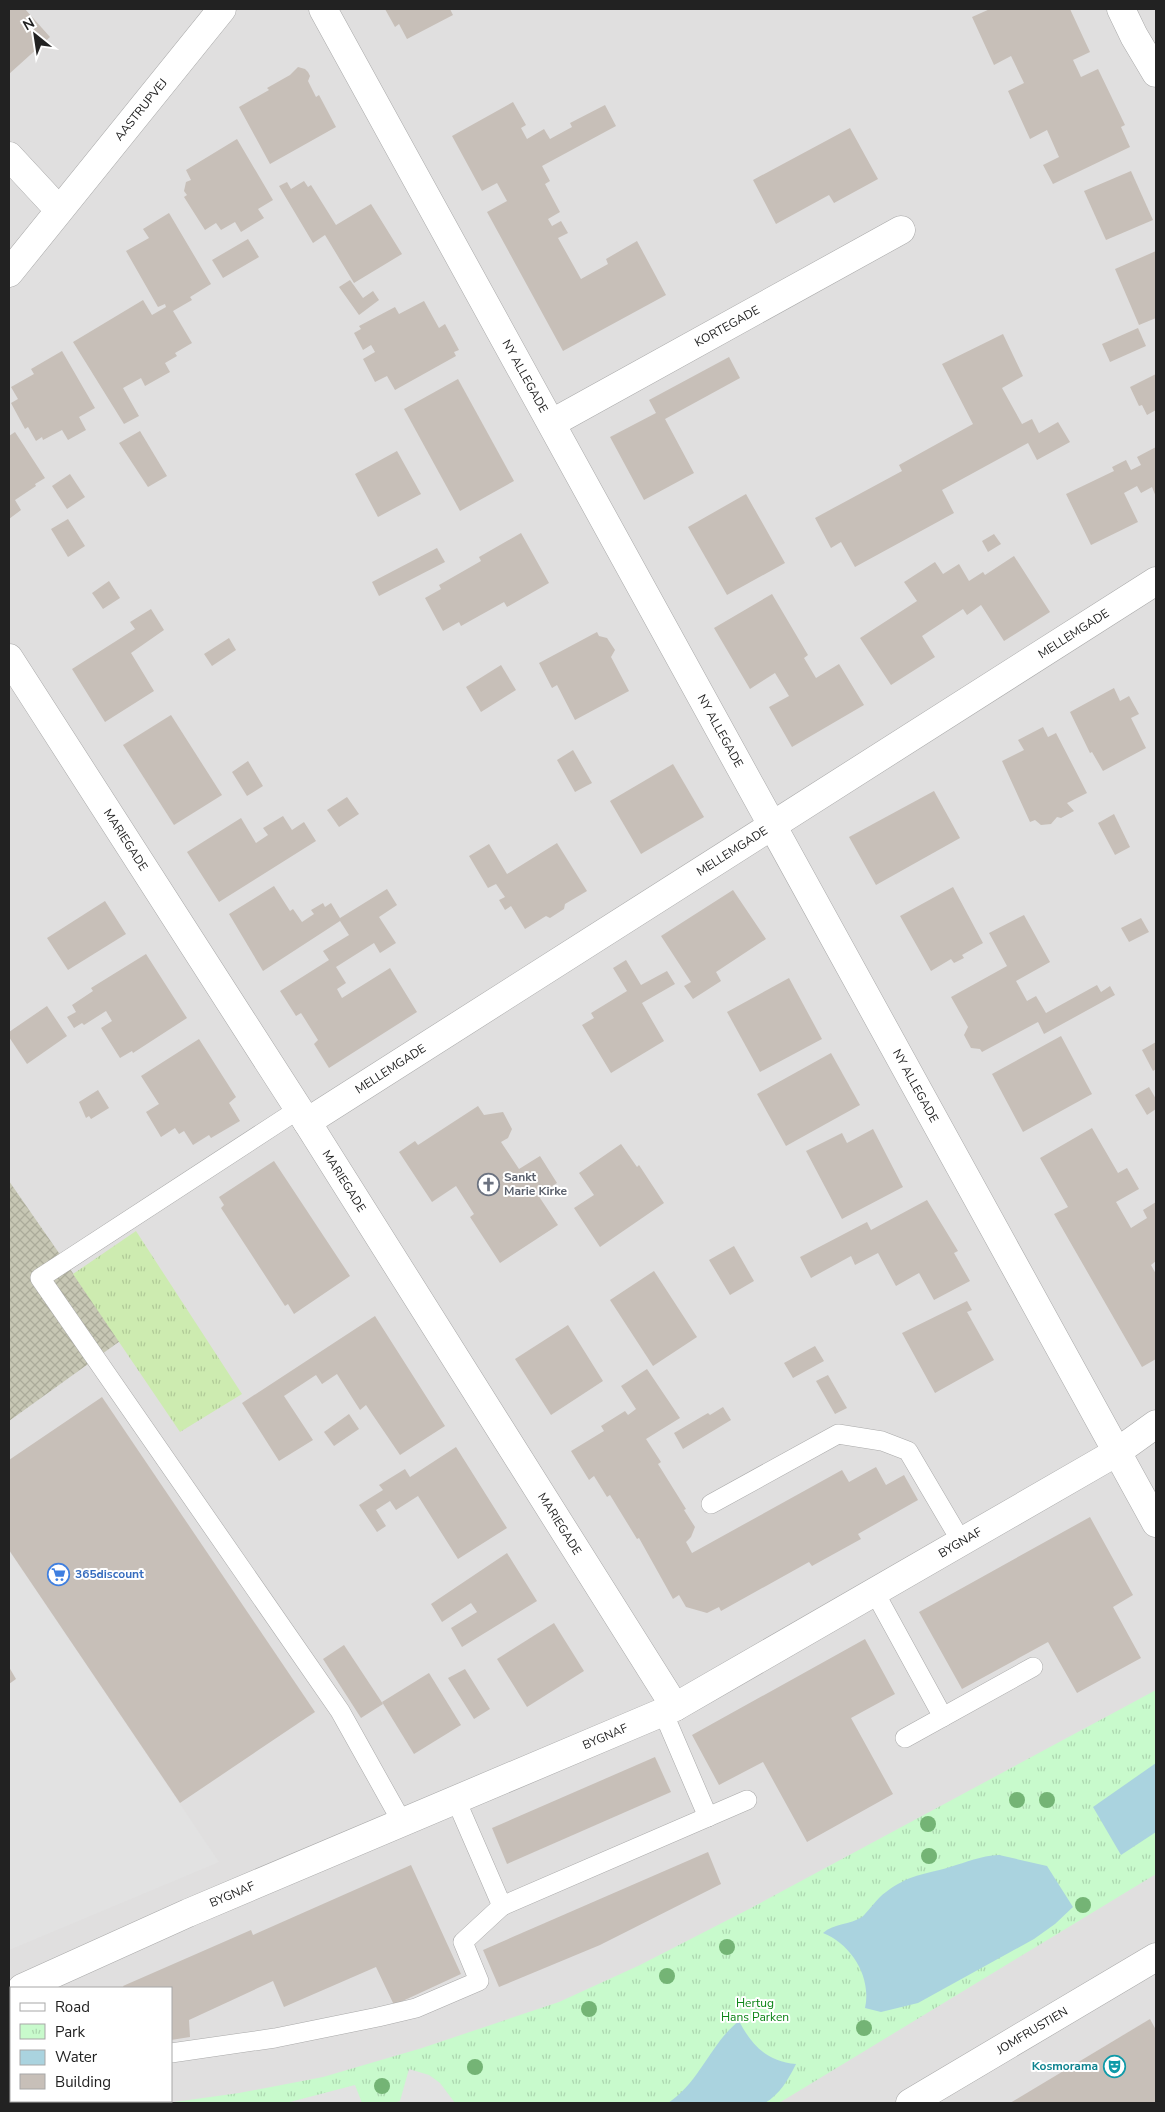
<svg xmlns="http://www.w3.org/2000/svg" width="1165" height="2112" font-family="'Nunito Sans',sans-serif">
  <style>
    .residential { fill: #e0dfdf; fill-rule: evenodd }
    .construction { fill: url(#construction-cross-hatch) }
    .grass { fill: url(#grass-tufts) }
    .park { fill: url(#park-tufts) }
    .parking { fill: #e2e2e2 }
    .water { fill: #aad3df }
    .building { fill: #c7bfb8 }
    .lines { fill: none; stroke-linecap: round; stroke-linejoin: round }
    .service-casing { stroke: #a9a9a9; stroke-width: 20 }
    .minor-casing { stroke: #a9a9a9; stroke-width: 29 }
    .tertiary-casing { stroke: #a9a9a9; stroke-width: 29 }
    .service { stroke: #fff; stroke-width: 19 }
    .minor { stroke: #fff; stroke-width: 28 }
    .tertiary { stroke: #fff; stroke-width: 28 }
    .tree { fill: #74b475 }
    .labels { text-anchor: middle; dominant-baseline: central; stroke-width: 4; stroke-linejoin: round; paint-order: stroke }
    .street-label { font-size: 12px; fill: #222; stroke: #fff }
    .worship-label { font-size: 12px; font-weight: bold; fill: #5b616d; stroke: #fff; text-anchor: start }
    .shop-label { font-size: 12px; font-weight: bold; fill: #366cbe; stroke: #fff; text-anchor: start }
    .park-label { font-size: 12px; fill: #0c8416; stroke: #fff }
    .culture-label { font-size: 12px; font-weight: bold; fill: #0d838f; stroke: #fff; text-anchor: end }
  </style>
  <defs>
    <pattern id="construction-cross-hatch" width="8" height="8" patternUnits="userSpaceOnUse" patternTransform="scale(1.25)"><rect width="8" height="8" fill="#c7c7b4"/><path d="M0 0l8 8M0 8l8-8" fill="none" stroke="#abab9a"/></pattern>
    <pattern id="grass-tufts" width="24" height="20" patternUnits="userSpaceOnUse" patternTransform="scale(1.25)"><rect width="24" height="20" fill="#cdebb0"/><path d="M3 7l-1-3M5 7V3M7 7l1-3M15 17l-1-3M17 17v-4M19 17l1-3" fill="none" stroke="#b0c997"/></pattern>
    <pattern id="park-tufts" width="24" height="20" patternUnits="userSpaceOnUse" patternTransform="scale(1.25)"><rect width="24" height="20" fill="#c8facc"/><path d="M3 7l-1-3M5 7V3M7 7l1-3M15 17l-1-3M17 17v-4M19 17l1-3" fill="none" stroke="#acd6af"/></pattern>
  </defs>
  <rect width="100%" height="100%" fill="#f2efe9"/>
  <path class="residential" d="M9 9H1156V2103H9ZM11 1988H171V2101H11Z"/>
  <polygon class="construction" points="9,1181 120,1341 9,1421"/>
  <polygon class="grass" points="136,1231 242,1394 180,1432 73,1274"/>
  <polygon class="park" points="1156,1690 1156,1874 779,2103 167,2103 239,2093 323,2077 422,2048 559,2002 640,1965 751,1908"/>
  <g class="parking">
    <polygon points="9,1550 219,1862 9,1950"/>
    <polygon points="409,2069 429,2075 440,2083 455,2103 393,2103 400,2101"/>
    <polygon points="355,2085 362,2103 286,2103"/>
  </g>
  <g class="water">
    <polygon points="1156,1763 1156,1832 1121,1855 1093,1807"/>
    <path d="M999 1855 1047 1866 1073 1907 1055 1924 1034 1939 918 2003 881 2012 865 2008C872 1977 851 1944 823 1933 834 1923 850 1925 862 1917 868 1912 877 1898 886 1892 910 1874 923 1875 950 1867 967 1862 980 1856 999 1855Z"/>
    <path d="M739 2021C752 2046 767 2061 796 2064 788 2080 780 2094 765 2103H668C700 2082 710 2044 739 2021Z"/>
  </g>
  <g class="building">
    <polygon points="9,9 25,9 50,37 9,74"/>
    <polygon points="385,9 450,9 453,15 407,39 399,24 395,27"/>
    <polygon points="990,9 1070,9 1090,52 1073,60 1081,77 1098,69 1125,125 1121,127 1130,147 1053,184 1043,165 1059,157 1047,130 1030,139 1008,91 1024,83 1011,56 994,65 972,17"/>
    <polygon points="298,67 305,69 308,72 310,76 308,81 316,97 319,95 336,127 270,164 239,107 269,90 267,88 290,75"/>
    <polygon points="513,102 526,125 521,128 527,139 544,129 550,139 572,127 570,123 605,105 616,126 542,166 550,181 545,184 560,212 548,219 552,226 561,221 568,233 558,238 581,279 608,264 606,259 637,241 666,295 563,351 487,212 507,201 497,183 482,191 452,136"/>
    <polygon points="850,128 878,179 834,203 829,195 776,224 753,180"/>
    <polygon points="237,139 273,200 258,209 264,218 241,232 235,222 221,230 216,223 205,230 184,197 187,195 184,191 186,182 191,180 186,170"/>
    <polygon points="1131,171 1153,220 1106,240 1084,191"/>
    <polygon points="304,181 308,187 311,185 336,225 371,204 402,254 354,283 325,235 313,243 279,186 287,182 291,189"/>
    <polygon points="169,213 211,284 190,297 192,300 173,311 192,343 175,353 177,356 165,363 170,372 145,386 141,378 123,388 139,416 124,424 73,342 143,300 152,315 166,307 165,304 158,307 126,251 149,238 143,229"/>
    <polygon points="248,239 259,257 223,278 212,260"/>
    <polygon points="1156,251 1156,318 1139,325 1115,269"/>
    <polygon points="350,280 363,298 373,291 379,300 359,315 339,287"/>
    <polygon points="424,301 439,328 445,324 459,350 454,352 456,356 395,390 387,376 375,382 363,359 375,352 371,345 363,350 354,333 361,329 359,326 395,307 399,314"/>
    <polygon points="1138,328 1146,346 1110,362 1102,344"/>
    <polygon points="1003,334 1023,376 1002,388 1022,424 1032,419 1039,433 1058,422 1070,442 1037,460 1028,443 942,490 954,513 855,567 841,542 831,548 815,518 902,471 899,465 973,424 942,364"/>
    <polygon points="62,351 95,408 79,417 86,430 68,440 62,430 43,440 42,437 36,441 28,427 25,429 11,403 18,399 11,387 34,374 31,369"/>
    <polygon points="729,357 740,378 665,419 694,473 644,500 610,437 656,413 649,400"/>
    <polygon points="1156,374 1156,410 1147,415 1142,405 1139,406 1130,387"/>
    <polygon points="458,379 514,481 460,511 404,409"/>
    <polygon points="140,431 167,476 148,487 119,443"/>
    <polygon points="15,432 45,478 35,484 36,486 15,500 21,510 9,519 9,436"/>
    <polygon points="1156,447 1156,497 1152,487 1141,493 1137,486 1124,493 1138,522 1091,545 1066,494 1114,471 1112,467 1126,460 1131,470 1141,465 1137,457"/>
    <polygon points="397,451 421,494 378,517 355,474"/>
    <polygon points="70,474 85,497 67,509 52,486"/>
    <polygon points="746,494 785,563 727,595 688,527"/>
    <polygon points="68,519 85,546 68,557 51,529"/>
    <polygon points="521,533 549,583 507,607 504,602 461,626 459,622 443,631 425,598 441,589 439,585 481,561 479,557"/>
    <polygon points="994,534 1001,544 988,552 982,541"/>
    <polygon points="437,548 445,562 379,596 372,582"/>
    <polygon points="1014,556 1050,612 1004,641 981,605 967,615 963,609 922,636 935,657 891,685 860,638 917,601 904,582 935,562 943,574 959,564 969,581 983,572 985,575"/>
    <polygon points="109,581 120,598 103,609 92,593"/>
    <polygon points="772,594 808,655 804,658 816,678 839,664 864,705 792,747 769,707 789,696 775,673 750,689 714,628"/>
    <polygon points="151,609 164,630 131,653 154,691 105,722 72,669 135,629 130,622"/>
    <polygon points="597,632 599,636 607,638 615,650 611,657 629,691 575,720 557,685 552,688 539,663"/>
    <polygon points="229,638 236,650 212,666 204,654"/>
    <polygon points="501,665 516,690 481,712 466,687"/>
    <polygon points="1114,688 1120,701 1129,696 1139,714 1131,718 1146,748 1103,771 1092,752 1090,753 1070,712"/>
    <polygon points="171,715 222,795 174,825 123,745"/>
    <polygon points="1043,727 1048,737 1056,733 1087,793 1067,803 1074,811 1061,818 1057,817 1051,824 1041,825 1035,820 1030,822 1002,761 1024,750 1018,740"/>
    <polygon points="573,750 592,783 575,792 557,760"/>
    <polygon points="248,761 263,786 247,796 232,772"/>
    <polygon points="673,764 704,817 641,854 610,801"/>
    <polygon points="934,791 960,838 876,885 849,837"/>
    <polygon points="347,797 359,814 339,827 327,810"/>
    <polygon points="1114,814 1130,847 1115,855 1098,823"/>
    <polygon points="283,816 292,830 304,822 316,841 219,902 187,852 241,818 256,843 268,835 263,828"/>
    <polygon points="557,843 587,891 565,904 564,909 550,918 546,916 525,929 511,906 505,910 499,900 505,897 496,884 488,888 469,856 489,844 507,874"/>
    <polygon points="274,886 290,911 293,909 302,922 314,914 311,910 323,903 325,907 331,903 340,918 387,889 397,905 379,917 396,943 380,953 374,943 336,967 346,983 337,989 342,998 390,968 417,1012 329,1068 314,1044 318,1040 301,1013 296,1016 280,991 329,960 323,951 349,935 340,921 263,971 229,914"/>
    <polygon points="953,887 983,943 962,955 964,958 954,963 951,959 931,971 900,916"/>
    <polygon points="733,890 766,939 716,972 721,981 693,999 684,986 691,982 661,936"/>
    <polygon points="105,901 126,934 68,970 47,938"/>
    <polygon points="1024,915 1050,962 1016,981 1027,1001 1036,996 1046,1013 1097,985 1101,992 1110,986 1115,995 1044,1034 1038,1022 982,1052 980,1049 971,1048 964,1035 968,1027 951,997 1007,966 989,933"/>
    <polygon points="1141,918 1149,932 1129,942 1121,928"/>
    <polygon points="146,954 187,1018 133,1053 132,1051 120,1058 101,1028 112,1021 106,1011 84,1025 82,1023 74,1028 67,1017 76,1012 72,1005 93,991 91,988"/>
    <polygon points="626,960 641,985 667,971 675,984 642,1003 664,1041 611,1073 582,1025 594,1018 591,1013 627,991 613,968"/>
    <polygon points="789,978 822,1039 760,1072 727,1012"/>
    <polygon points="47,1006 67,1036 27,1064 9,1037 9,1032"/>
    <polygon points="1061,1036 1092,1094 1023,1132 992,1074"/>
    <polygon points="199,1039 236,1097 229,1103 240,1121 211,1138 209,1135 193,1145 184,1131 179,1134 175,1128 161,1137 146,1112 159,1104 141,1076"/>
    <polygon points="1156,1042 1156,1069 1153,1071 1142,1050"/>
    <polygon points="831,1053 860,1105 786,1146 757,1094"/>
    <polygon points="1149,1087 1156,1099 1156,1109 1147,1115 1135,1095"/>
    <polygon points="98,1090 109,1108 91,1119 89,1116 86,1118 79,1102"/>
    <polygon points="478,1106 484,1115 503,1112 512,1129 508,1138 501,1142 519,1169 540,1156 557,1183 538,1195 558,1225 500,1263 470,1217 474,1214 456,1186 432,1202 399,1152 415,1141 418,1145"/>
    <polygon points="1092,1128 1118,1173 1127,1168 1139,1189 1116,1202 1131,1228 1147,1218 1143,1210 1156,1202 1156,1261 1151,1265 1156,1274 1156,1359 1142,1367 1054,1214 1068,1207 1040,1158"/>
    <polygon points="873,1129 903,1187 842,1219 806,1151 842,1133 847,1143"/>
    <polygon points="621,1144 637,1167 639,1165 664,1203 600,1247 574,1208 594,1195 579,1173"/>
    <polygon points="274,1161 350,1276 294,1314 288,1304 285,1306 221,1208 224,1205 219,1197"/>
    <polygon points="927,1200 958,1251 954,1253 970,1281 934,1300 919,1273 896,1286 878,1253 855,1265 851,1256 811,1278 800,1257 867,1222 871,1230"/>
    <polygon points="734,1246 754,1281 730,1295 709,1260"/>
    <polygon points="654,1271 697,1337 653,1366 610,1300"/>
    <polygon points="967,1301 972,1310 967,1312 994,1360 935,1393 902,1333"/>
    <polygon points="375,1316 445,1426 400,1455 366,1405 360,1410 337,1374 322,1384 316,1375 284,1396 313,1440 279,1461 242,1403"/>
    <polygon points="568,1325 603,1381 551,1415 515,1359"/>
    <polygon points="815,1346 824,1361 793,1378 784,1363"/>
    <polygon points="647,1369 680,1418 646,1439 661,1462 658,1464 686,1509 684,1510 695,1527 691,1537 686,1542 692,1553 842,1470 849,1482 876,1467 886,1485 904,1475 918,1500 858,1534 861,1539 812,1566 809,1562 721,1611 719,1607 707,1613 686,1607 679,1595 673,1599 639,1538 637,1539 610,1495 607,1497 594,1476 589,1480 571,1451 604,1431 601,1426 625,1411 628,1415 636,1409 621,1386"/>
    <polygon points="828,1375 847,1408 835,1414 816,1381"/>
    <polygon points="102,1397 315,1712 180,1803 9,1550 9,1460"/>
    <polygon points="723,1407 731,1420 683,1449 674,1433 708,1413 710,1415"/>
    <polygon points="349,1414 359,1429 334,1446 324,1432"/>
    <polygon points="456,1447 507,1528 458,1559 418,1496 396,1510 390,1501 376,1510 386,1526 377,1532 359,1505 383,1490 379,1485 405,1469 410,1477"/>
    <polygon points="1090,1517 1133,1595 1113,1607 1141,1658 1077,1693 1048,1642 962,1689 919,1612"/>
    <polygon points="507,1553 537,1601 462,1647 451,1628 477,1612 471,1603 442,1622 431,1604"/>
    <polygon points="554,1623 584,1671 527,1707 497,1659"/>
    <polygon points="865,1639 895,1694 851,1718 893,1794 807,1842 763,1762 719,1785 692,1735"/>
    <polygon points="344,1645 383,1704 361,1718 323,1659"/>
    <polygon points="9,1667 16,1679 9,1684"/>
    <polygon points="465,1669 490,1709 474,1719 448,1678"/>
    <polygon points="429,1673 461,1725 414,1754 382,1702"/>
    <polygon points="655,1757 671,1792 507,1864 492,1828"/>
    <polygon points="708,1852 721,1884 600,1945 499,1987 483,1950"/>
    <polygon points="411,1865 461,1974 394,2005 376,1967 284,2007 273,1981 189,2020 190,2037 171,2040 171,1988 124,1988 123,1986 251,1930 253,1935"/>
    <polygon points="1150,2019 1156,2030 1156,2103 1010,2103"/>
  </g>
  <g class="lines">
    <defs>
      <g id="service">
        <polyline points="299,1109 40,1278 340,1711 402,1822"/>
        <polyline points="711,1504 838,1434 882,1441 908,1451 961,1541"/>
        <polyline points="874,1591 943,1717"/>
        <polyline points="663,1712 708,1817"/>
        <polyline points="905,1738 1033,1667"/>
        <polyline points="456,1800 502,1906 747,1800"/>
        <polyline points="171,2053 275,2038 378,2017 416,2008 479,1981 463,1942 502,1906"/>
      </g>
      <g id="minor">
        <path id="s1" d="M323 9 1117 1452"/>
        <polyline points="1121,9 1134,36 1156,73"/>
        <polyline points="9,156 59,210"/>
        <path id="s2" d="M552 423 901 230"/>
        <path id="s3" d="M9 658 307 1122 675 1707"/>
        <path id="s4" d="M307 1122 1156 581"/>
        <path id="s5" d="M22 1988 188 1913 675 1707 1117 1452 1156 1424"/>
      </g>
      <g id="tertiary">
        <path id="s6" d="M9 273 222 9"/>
        <polyline points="1117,1452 1156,1523"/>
        <path id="s7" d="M910 2103 1156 1957"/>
      </g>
    </defs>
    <use href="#service" class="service-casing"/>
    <use href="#minor" class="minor-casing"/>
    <use href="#tertiary" class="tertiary-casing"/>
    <use href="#service" class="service"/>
    <use href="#minor" class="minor"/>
    <use href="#tertiary" class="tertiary"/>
  </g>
  <g class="tree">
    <circle cx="1017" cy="1800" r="8"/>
    <circle cx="1047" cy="1800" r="8"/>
    <circle cx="928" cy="1824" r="8"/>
    <circle cx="929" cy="1856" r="8"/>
    <circle cx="1083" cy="1905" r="8"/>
    <circle cx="727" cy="1947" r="8"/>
    <circle cx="667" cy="1976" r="8"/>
    <circle cx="589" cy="2009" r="8"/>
    <circle cx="864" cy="2028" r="8"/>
    <circle cx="475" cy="2067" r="8"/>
    <circle cx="382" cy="2086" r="8"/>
  </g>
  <defs>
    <symbol id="church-ring" viewBox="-11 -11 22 22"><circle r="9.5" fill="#fff" stroke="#6b7280" stroke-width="1.5"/><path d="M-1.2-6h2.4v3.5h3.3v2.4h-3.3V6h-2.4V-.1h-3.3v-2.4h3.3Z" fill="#6b7280"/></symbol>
    <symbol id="supermarket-ring" viewBox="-11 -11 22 22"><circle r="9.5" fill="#fff" stroke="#3f7fe0" stroke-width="1.5"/><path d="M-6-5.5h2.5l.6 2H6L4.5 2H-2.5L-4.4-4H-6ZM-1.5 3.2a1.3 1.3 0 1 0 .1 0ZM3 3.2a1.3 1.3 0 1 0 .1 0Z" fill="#3f7fe0"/></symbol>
    <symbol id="theatre-ring" viewBox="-11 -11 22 22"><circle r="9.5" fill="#fff" stroke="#0f9aa8" stroke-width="1.5"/><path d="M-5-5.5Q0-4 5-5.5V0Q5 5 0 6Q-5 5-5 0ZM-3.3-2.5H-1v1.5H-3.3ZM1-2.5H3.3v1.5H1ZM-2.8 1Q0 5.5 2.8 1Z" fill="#0f9aa8"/></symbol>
  </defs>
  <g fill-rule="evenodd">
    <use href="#church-ring" x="476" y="1172" width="25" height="25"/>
    <use href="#supermarket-ring" x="46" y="1562" width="25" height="25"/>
    <use href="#theatre-ring" x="1102" y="2054" width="25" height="25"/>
  </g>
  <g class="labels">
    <g class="street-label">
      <text stroke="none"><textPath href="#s6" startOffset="210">AASTRUPVEJ</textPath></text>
      <text stroke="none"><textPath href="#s2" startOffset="200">KORTEGADE</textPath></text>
      <text stroke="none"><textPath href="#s1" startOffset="419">NY ALLEGADE</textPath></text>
      <text stroke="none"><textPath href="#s4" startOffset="909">MELLEMGADE</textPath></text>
      <text stroke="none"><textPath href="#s1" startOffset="824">NY ALLEGADE</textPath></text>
      <text stroke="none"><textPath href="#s3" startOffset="216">MARIEGADE</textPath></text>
      <text stroke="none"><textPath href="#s4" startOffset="504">MELLEMGADE</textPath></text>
      <text stroke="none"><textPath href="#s4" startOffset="99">MELLEMGADE</textPath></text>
      <text stroke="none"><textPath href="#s1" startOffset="1229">NY ALLEGADE</textPath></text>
      <text stroke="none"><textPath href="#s3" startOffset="621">MARIEGADE</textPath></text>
      <text stroke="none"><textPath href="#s3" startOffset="1026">MARIEGADE</textPath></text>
      <text stroke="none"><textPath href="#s5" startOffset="1040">BYGNAF</textPath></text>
      <text stroke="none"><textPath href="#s5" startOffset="635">BYGNAF</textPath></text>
      <text stroke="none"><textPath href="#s5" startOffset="230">BYGNAF</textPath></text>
      <text stroke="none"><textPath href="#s7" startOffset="142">JOMFRUSTIEN</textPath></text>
    </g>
    <g class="worship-label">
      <text x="504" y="1177">Sankt<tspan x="504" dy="14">Marie Kirke</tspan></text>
    </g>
    <g class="shop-label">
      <text x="75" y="1574">365discount</text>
    </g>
    <g class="park-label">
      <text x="755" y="2003">Hertug<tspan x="755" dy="14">Hans Parken</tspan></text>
    </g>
    <g class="culture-label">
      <text x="1098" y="2066">Kosmorama</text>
    </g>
  </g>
  <rect width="1165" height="2112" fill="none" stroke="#222222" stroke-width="20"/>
  <rect x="10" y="1987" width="162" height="115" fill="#ffffff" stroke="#a7a7a7"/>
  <rect x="20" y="2003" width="25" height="8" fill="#ffffff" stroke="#a7a7a7"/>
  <text x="55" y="2012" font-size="15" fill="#222222">Road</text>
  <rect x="20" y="2024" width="25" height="15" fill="url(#park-tufts)" stroke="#a7a7a7"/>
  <text x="55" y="2037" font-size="15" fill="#222222">Park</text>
  <rect x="20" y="2050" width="25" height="15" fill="#aad3df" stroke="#a7a7a7"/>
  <text x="55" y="2062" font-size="15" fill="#222222">Water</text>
  <rect x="20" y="2074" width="25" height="15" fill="#c7bfb8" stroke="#a7a7a7"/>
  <text x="55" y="2087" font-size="15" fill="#222222">Building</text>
  <g transform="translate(35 35) rotate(330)" stroke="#ffffff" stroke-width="4" paint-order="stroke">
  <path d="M0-4L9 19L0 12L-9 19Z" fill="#222222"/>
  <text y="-8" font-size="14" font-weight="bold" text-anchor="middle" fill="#222222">N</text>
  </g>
</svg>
